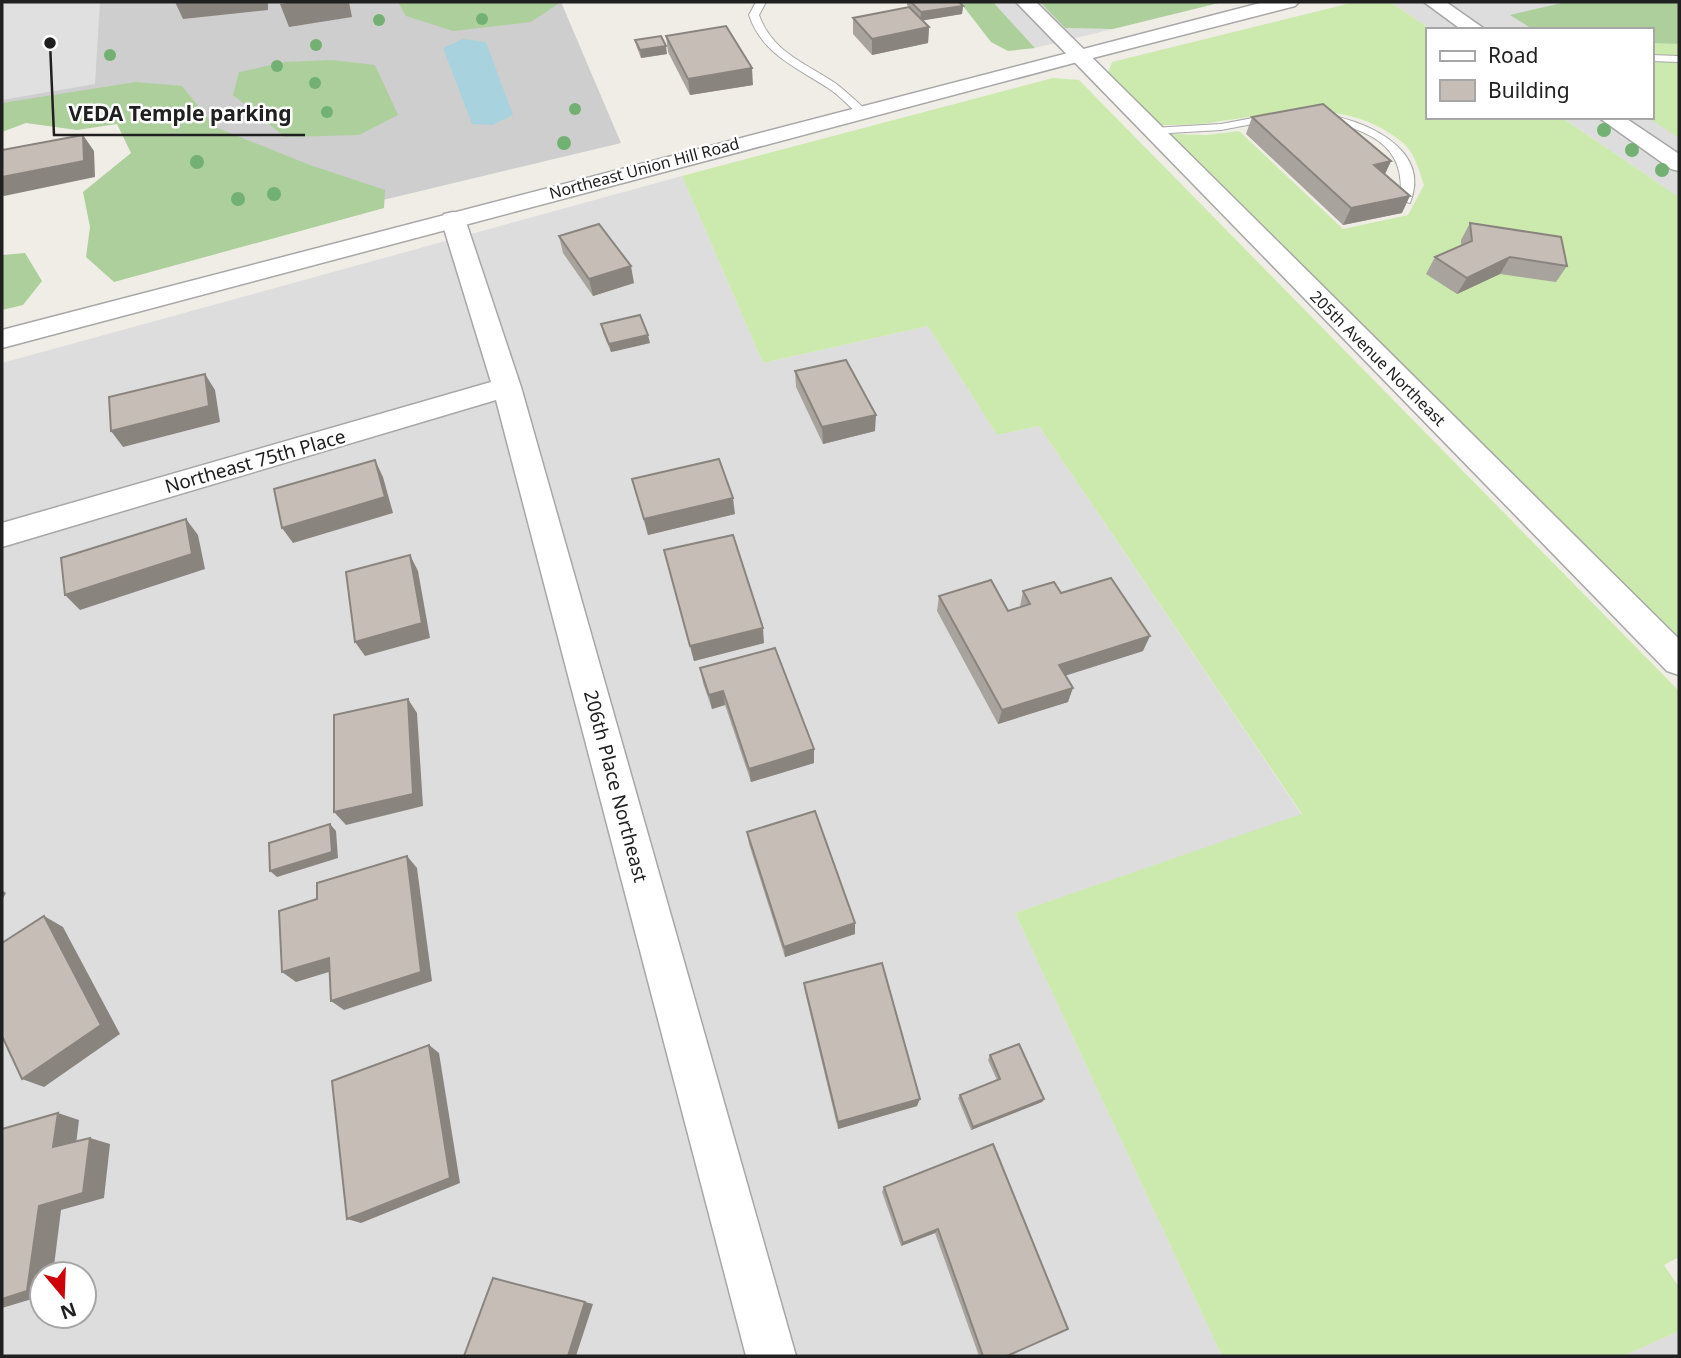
<svg xmlns="http://www.w3.org/2000/svg" width="1681" height="1358" font-family="'Noto Sans',sans-serif">
  <style>
    .residential { fill: #dedddd; fill-rule: evenodd }
    .religious { fill: #cecece }
    .grass { fill: #cce9ae }
    .forest { fill: #accf9c }
    .parking { fill: #e0e0e0 }
    .water { fill: #a8d2dd }
    .lines { fill: none; stroke-linecap: round; stroke-linejoin: round }
    .service-casing { stroke: #a7a7a7; stroke-width: 2 }
    .minor-casing { stroke: #a7a7a7; stroke-width: 3 }
    .tertiary-casing { stroke: #a7a7a7; stroke-width: 3 }
    .service { fill: #fff; fill-rule: evenodd }
    .minor { fill: #fff; fill-rule: evenodd }
    .tertiary { fill: #fff; fill-rule: evenodd }
    .tree { fill: #73b073 }
    .wall { fill: #a9a39d }
    .shaded-wall { fill: #8a847f }
    .building { fill: #c5bdb6; stroke: #8a847f; stroke-width: 2 }
    .labels { text-anchor: middle; dominant-baseline: central; stroke-width: 5; stroke-linejoin: round; paint-order: stroke }
    .far-street-label { font-size: 16px; fill: #202020; stroke: #fff }
    .street-label { font-size: 19px; fill: #202020; stroke: #fff }
    .leader { fill: none; stroke: #202020; stroke-width: 2.5 }
    .callout-dot { fill: #202020; stroke: #fff; stroke-width: 2.5 }
    .callout-label { font-size: 21px; text-anchor: middle; font-weight: bold; fill: #202020; stroke: #fff; stroke-width: 5; stroke-linejoin: round; paint-order: stroke }
  </style>
  <rect width="100%" height="100%" fill="#f0ede6"/>
  <g class="residential">
    <polygon points="993,2 1040,2 1065,28 1113,29 1035,48"/>
    <polygon points="1390,2 1659,2 1679,8 1679,197 1561,117 1651,117 1651,30 1432,30"/>
    <path d="M682 176 763 363 928 326 997 435 1039 426 1302 815 1015 913 1222 1356H2V363ZM42 1274H84V1316H42Z"/>
    <polygon points="1679,1331 1679,1356 1623,1356"/>
  </g>
  <polygon class="religious" points="2,2 561,2 621,143 158,254 159,94 2,121"/>
  <g class="grass">
    <path d="M1355 2H1390L1432 30H1427V117H1561L1679 197V644L1169 134 1208 135 1239 131 1343 229 1408 215 1424 185C1419 171 1415 152 1402 142 1344 95 1275 114 1209 123 1193 125 1176 125 1160 125L1108 73 1112 62Z"/>
    <polygon points="1651,43 1679,44 1679,138 1647,117 1651,117"/>
    <polygon points="1053,78 1079,80 1679,691 1679,1257 1664,1265 1679,1287 1679,1331 1623,1356 1222,1356 1015,913 1302,814 1039,426 997,435 928,326 763,363 682,176"/>
  </g>
  <g class="forest">
    <polygon points="398,2 561,2 531,22 453,31 406,16"/>
    <polygon points="960,2 993,2 1035,48 1008,51 991,42"/>
    <polygon points="1040,2 1223,2 1113,29 1065,28"/>
    <polygon points="1566,2 1679,2 1679,44 1651,43 1651,30 1534,30 1510,15"/>
    <polygon points="332,60 375,65 398,115 359,135 285,137 233,95 239,72 286,62"/>
    <polygon points="136,82 182,86 215,127 310,165 385,190 384,208 114,282 86,257 90,227 83,192 131,153 117,124 77,130 26,123 2,132 2,103"/>
    <polygon points="25,253 42,281 23,305 2,310 2,255"/>
  </g>
  <polygon class="parking" points="2,2 100,2 95,84 2,100"/>
  <polygon class="water" points="463,39 486,42 513,115 492,125 472,124 443,48"/>
  <g class="lines">
    <defs>
      <g id="service">
        <path d="M756 2H766L759 15C772 52 805 63 835 83 846 91 855 100 865 109V113H857C848 105 839 95 828 88 796 67 762 54 749 15Z"/>
        <polygon points="1651,55 1679,56 1679,62 1651,61"/>
        <path d="M1319 113C1361 119 1433 147 1410 203L1400 200C1408 141 1363 129 1315 118L1314 116Z"/>
        <polygon points="1274,114 1279,117 1278,119 1221,130 1152,134 1146,131 1152,128 1221,124"/>
      </g>
      <g id="minor">
        <polygon points="1016,2 1036,2 1679,639 1679,675 1667,671"/>
        <polygon points="1424,2 1446,2 1486,30 1462,30"/>
        <polygon points="1598,117 1624,117 1679,154 1679,171 1671,169"/>
        <polygon points="453,212 462,214 465,219 521,387 796,1356 746,1356 496,400 2,547 2,523 491,382 441,219 444,214"/>
      </g>
      <polygon id="tertiary" points="1264,2 1299,2 1295,6 1085,60 2,348 2,330"/>
    </defs>
    <use href="#service" class="service-casing"/>
    <use href="#minor" class="minor-casing"/>
    <use href="#tertiary" class="tertiary-casing"/>
    <use href="#service" class="service"/>
    <use href="#minor" class="minor"/>
    <use href="#tertiary" class="tertiary"/>
  </g>
  <g class="tree">
    <circle cx="482" cy="19" r="6"/>
    <circle cx="379" cy="20" r="6"/>
    <circle cx="316" cy="45" r="6"/>
    <circle cx="110" cy="55" r="6"/>
    <circle cx="277" cy="66" r="6"/>
    <circle cx="315" cy="83" r="6"/>
    <circle cx="575" cy="109" r="6"/>
    <circle cx="327" cy="112" r="6"/>
    <circle cx="1604" cy="130" r="7"/>
    <circle cx="564" cy="143" r="7"/>
    <circle cx="1632" cy="150" r="7"/>
    <circle cx="197" cy="162" r="7"/>
    <circle cx="1662" cy="170" r="7"/>
    <circle cx="274" cy="194" r="7"/>
    <circle cx="238" cy="199" r="7"/>
  </g>
  <g class="wall">
    <polygon points="907,2 959,2 963,6 962,14 922,20 929,27 928,43 872,55 853,34 853,18 910,8 907,5"/>
    <polygon points="666,36 753,85 690,95 668,52"/>
    <polygon points="635,40 667,54 641,58 637,48"/>
    <polygon points="1252,117 1391,161 1385,174 1402,213 1343,225 1246,134"/>
    <polygon points="1470,223 1567,266 1556,282 1500,274 1457,294 1426,274 1435,257 1461,246 1461,240"/>
    <polygon points="559,236 634,283 593,296 563,253"/>
    <polygon points="601,324 650,343 611,352 603,333"/>
    <polygon points="795,371 875,431 823,444 796,387"/>
    <polygon points="632,479 735,514 648,535"/>
    <polygon points="664,550 764,643 694,661"/>
    <polygon points="1023,591 1061,593 1143,651 1065,676 1068,702 998,724 937,611 939,596 1008,611 1020,607"/>
    <polygon points="700,668 814,763 751,782 725,705 712,709 703,683"/>
    <polygon points="747,832 855,934 785,957 749,844"/>
    <polygon points="804,983 917,1106 838,1129 805,992"/>
    <polygon points="990,1055 1044,1099 1042,1102 971,1130 958,1098 960,1095 997,1080 988,1060"/>
    <polygon points="993,1144 1007,1356 979,1356 935,1233 901,1246 882,1192 884,1187"/>
  </g>
  <g class="shaded-wall">
    <polygon points="175,2 268,2 268,10 183,19"/>
    <polygon points="292,2 349,2 352,17 289,27 280,4"/>
    <polygon points="963,6 962,14 920,21 921,12"/>
    <polygon points="929,27 928,43 872,55 872,39"/>
    <polygon points="666,46 667,54 641,58 640,50"/>
    <polygon points="752,68 753,85 690,95 688,79"/>
    <polygon points="83,135 94,151 95,177 4,196 2,193 2,177"/>
    <polygon points="1391,161 1383,178 1374,165"/>
    <polygon points="1410,196 1402,213 1343,225 1351,208"/>
    <polygon points="1510,257 1500,274 1457,294 1467,278"/>
    <polygon points="631,266 634,283 593,296 589,279"/>
    <polygon points="648,335 650,343 611,352 609,344"/>
    <polygon points="205,374 215,390 220,422 123,447 111,431"/>
    <polygon points="876,415 875,431 823,444 822,427"/>
    <polygon points="375,460 383,477 393,513 293,543 282,528"/>
    <polygon points="733,498 735,514 648,535 644,519"/>
    <polygon points="186,519 198,535 205,569 80,610 65,595"/>
    <polygon points="410,555 418,571 430,638 365,656 355,642"/>
    <polygon points="763,628 764,643 694,661 690,646"/>
    <polygon points="1150,636 1143,651 1054,679 1059,665"/>
    <polygon points="1073,688 1068,702 998,724 1002,710"/>
    <polygon points="723,691 725,705 712,709 709,695"/>
    <polygon points="408,699 417,713 423,806 346,825 334,812"/>
    <polygon points="814,749 814,763 751,782 749,769"/>
    <polygon points="330,824 336,831 338,858 277,877 270,871"/>
    <polygon points="407,856 417,868 432,981 344,1010 331,1001"/>
    <polygon points="2,890 6,893 2,900"/>
    <polygon points="44,916 63,927 120,1034 44,1087 22,1079"/>
    <polygon points="855,923 855,934 785,957 784,947"/>
    <polygon points="329,958 342,968 296,982 282,972"/>
    <polygon points="429,1045 439,1053 460,1183 361,1223 347,1219"/>
    <polygon points="920,1099 917,1106 838,1129 838,1122"/>
    <polygon points="1044,1099 1042,1102 971,1130 973,1127"/>
    <polygon points="58,1113 79,1120 75,1153 53,1147"/>
    <polygon points="90,1138 110,1144 104,1198 61,1210 53,1274 42,1274 42,1296 2,1308 2,1299 39,1206"/>
    <polygon points="938,1229 935,1233 901,1246 903,1243"/>
    <polygon points="493,1278 593,1304 576,1356 568,1356"/>
  </g>
  <g class="building">
    <polygon points="911,2 959,2 963,6 921,12"/>
    <polygon points="909,7 929,27 872,39 853,18"/>
    <polygon points="726,26 752,68 688,79 666,36"/>
    <polygon points="661,36 666,46 640,50 635,40"/>
    <polygon points="1323,104 1391,161 1374,165 1410,196 1351,208 1252,117"/>
    <polygon points="83,135 84,161 2,177 2,150"/>
    <polygon points="1470,223 1561,237 1567,266 1510,257 1467,278 1435,257 1472,241"/>
    <polygon points="599,224 631,266 589,279 559,236"/>
    <polygon points="640,315 648,335 609,344 601,324"/>
    <polygon points="846,360 876,415 822,427 795,371"/>
    <polygon points="205,374 209,406 111,431 109,397"/>
    <polygon points="719,459 733,498 644,519 632,479"/>
    <polygon points="375,460 385,497 282,528 274,489"/>
    <polygon points="186,519 192,554 65,595 61,558"/>
    <polygon points="733,535 763,628 690,646 664,550"/>
    <polygon points="410,555 422,623 355,642 346,572"/>
    <polygon points="1111,578 1150,636 1059,665 1073,688 1002,710 939,596 991,580 1008,611 1030,604 1023,591 1054,582 1061,593"/>
    <polygon points="775,648 814,749 749,769 723,691 709,695 700,668"/>
    <polygon points="408,699 413,794 334,812 334,715"/>
    <polygon points="815,811 855,923 784,947 747,832"/>
    <polygon points="330,824 332,852 270,871 269,843"/>
    <polygon points="407,856 421,972 331,1001 329,958 282,972 279,911 317,899 317,883"/>
    <polygon points="44,916 101,1025 22,1079 2,1036 2,943"/>
    <polygon points="882,963 920,1099 838,1122 804,983"/>
    <polygon points="1019,1044 1044,1099 973,1127 960,1095 1000,1079 990,1055"/>
    <polygon points="429,1045 450,1178 347,1219 332,1081"/>
    <polygon points="58,1113 53,1147 90,1138 83,1193 39,1206 27,1291 2,1299 2,1129"/>
    <polygon points="993,1144 1068,1329 1007,1356 983,1356 938,1229 903,1243 884,1187"/>
    <polygon points="493,1278 585,1302 568,1356 464,1356"/>
  </g>
  <g class="labels">
    <g class="far-street-label">
      <text transform="translate(644 168) rotate(-15)">Northeast Union Hill Road</text>
      <text transform="translate(1378 358) rotate(45)">205th Avenue Northeast</text>
    </g>
    <g class="street-label">
      <text transform="translate(255 461) rotate(-16)">Northeast 75th Place</text>
      <text transform="translate(616 786) rotate(75)">206th Place Northeast</text>
    </g>
  </g>
  <path class="leader" d="M50 43L54 135H305"/>
  <circle class="callout-dot" cx="50" cy="43" r="7"/>
  <g class="callout-label">
    <text x="180" y="121">VEDA Temple parking</text>
  </g>
  <rect width="1681" height="1358" fill="none" stroke="#202020" stroke-width="7"/>
  <rect x="1426" y="28" width="228" height="91" fill="#ffffff" stroke="#a6a6a6" stroke-width="2"/>
  <rect x="1440" y="51" width="35" height="10" fill="#ffffff" stroke="#a6a6a6" stroke-width="2"/>
  <text x="1488" y="63" font-size="21" fill="#202020">Road</text>
  <rect x="1440" y="80" width="35" height="21" fill="#c5bdb6" stroke="#a6a6a6" stroke-width="2"/>
  <text x="1488" y="98" font-size="21" fill="#202020">Building</text>
  <g transform="translate(63 1295) rotate(161)"><circle r="33" fill="#ffffff" stroke="#a6a6a6" stroke-width="2"/>
  <path d="M0-5L12 26L0 18L-12 26Z" fill="#cd0307"/>
  <text y="-10" font-size="19" font-weight="bold" text-anchor="middle" fill="#202020">N</text>
  </g>
</svg>
